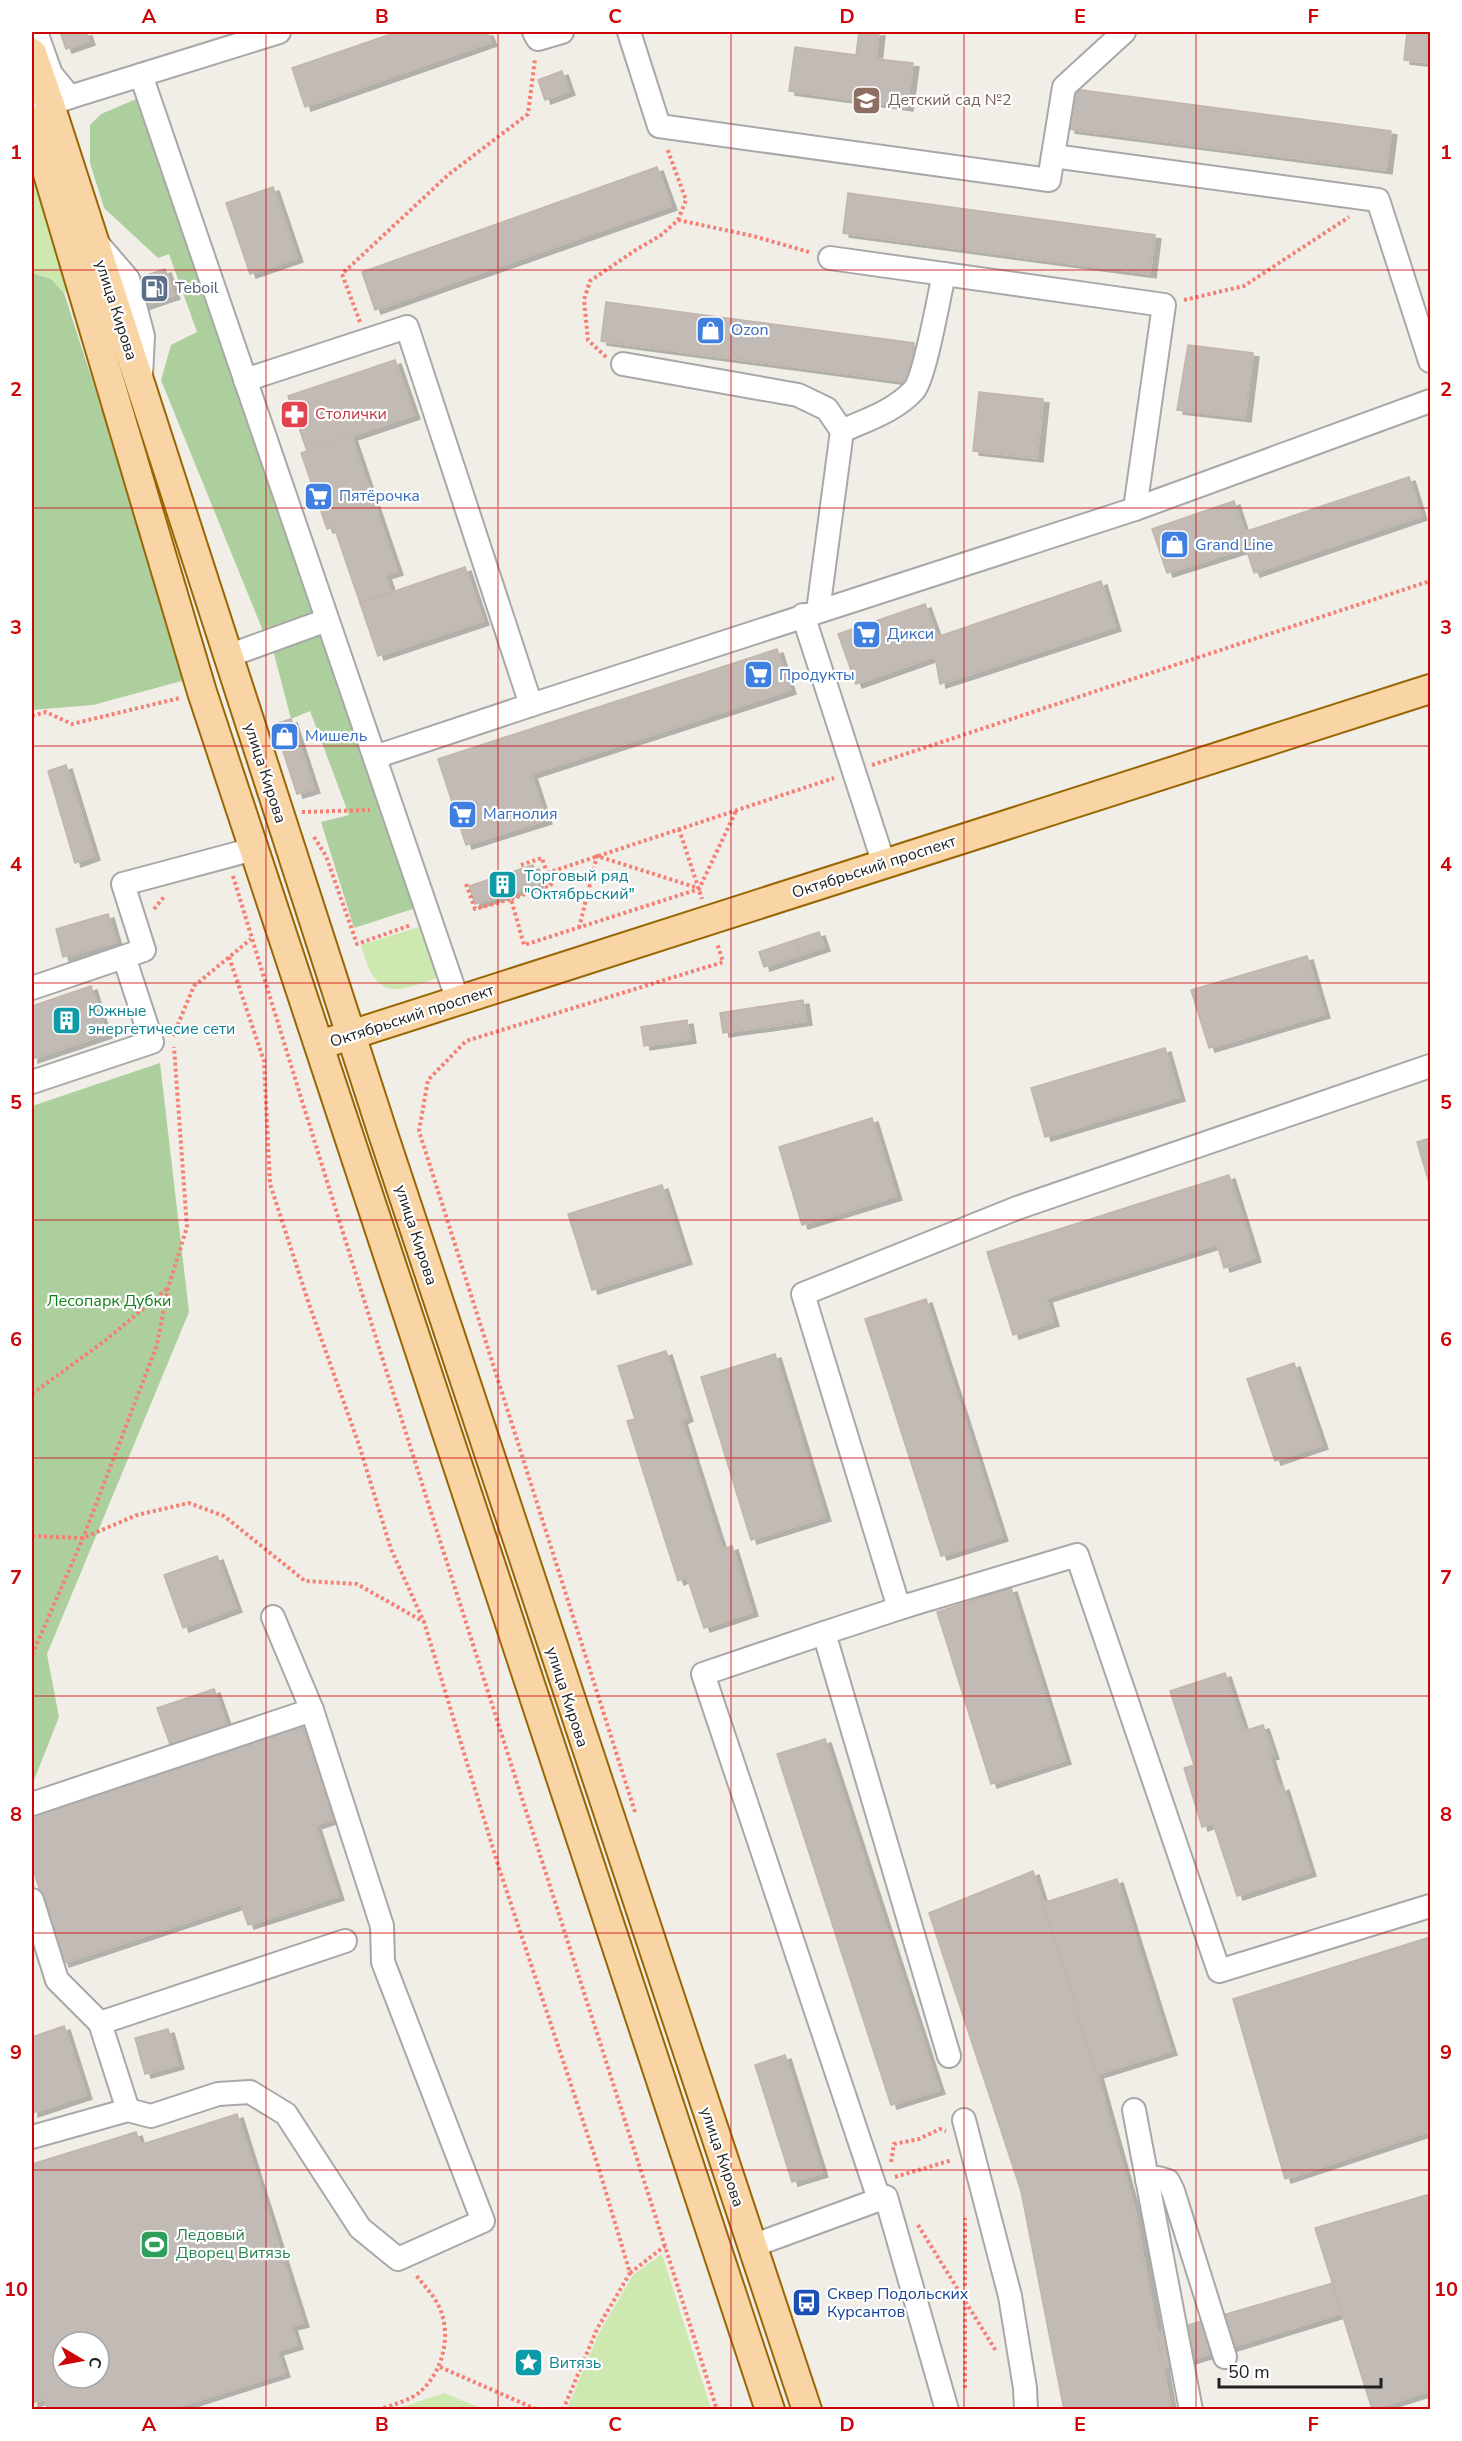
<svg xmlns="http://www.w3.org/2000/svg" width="1462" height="2441" font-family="'Nunito Sans',sans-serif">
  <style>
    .grass { fill: #cde9b0 }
    .forest { fill: #adcf9e }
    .building { fill: #c2bab4; stroke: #c2b5aa; stroke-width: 1.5; fill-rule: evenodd; filter: url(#shadow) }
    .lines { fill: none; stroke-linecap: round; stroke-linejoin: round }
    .minor-casing { stroke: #a8a8a8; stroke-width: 26 }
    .major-casing { stroke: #996604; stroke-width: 32 }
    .path { stroke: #f67f74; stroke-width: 4; stroke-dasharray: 3 3; stroke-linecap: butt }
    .minor { stroke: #fff; stroke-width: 22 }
    .major { stroke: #f9d4a4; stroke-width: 28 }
    .grid { fill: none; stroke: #cc0608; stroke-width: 1.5; stroke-opacity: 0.55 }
    .labels { text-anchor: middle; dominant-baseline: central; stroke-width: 4.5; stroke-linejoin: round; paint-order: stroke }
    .education-label { font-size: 16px; fill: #785e54; stroke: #fff; text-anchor: start }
    .service-label { font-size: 16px; fill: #4e5e75; stroke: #fff; text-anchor: start }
    .street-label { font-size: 16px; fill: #212121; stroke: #fff }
    .shop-label { font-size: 16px; fill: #366cbe; stroke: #fff; text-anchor: start }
    .health-label { font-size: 16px; fill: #be3a42; stroke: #fff; text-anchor: start }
    .culture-label { font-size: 16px; fill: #0d838f; stroke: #fff; text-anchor: start }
    .park-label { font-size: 16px; fill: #0f7f17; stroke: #fff }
    .leisure-label { font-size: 16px; fill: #27864d; stroke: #fff; text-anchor: start }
    .transit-label { font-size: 16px; fill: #164399; stroke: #fff; text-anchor: start }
    .neatline { fill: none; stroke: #cc0608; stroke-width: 2 }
    .grid-label { font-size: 20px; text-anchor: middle; font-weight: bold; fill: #cc0608 }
  </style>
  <defs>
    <filter id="shadow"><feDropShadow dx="6" dy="4" stdDeviation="0" flood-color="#0004"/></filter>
  </defs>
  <rect width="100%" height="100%" fill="#f1eee8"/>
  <g class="grass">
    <polygon points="32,157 73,293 64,293 51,279 32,273"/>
    <path d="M425 925 443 976C395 992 377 1004 361 945Z"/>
    <polygon points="662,2254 711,2409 567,2409 599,2333 633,2275"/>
    <polygon points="444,2393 483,2409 397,2409"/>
  </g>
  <g class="forest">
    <polygon points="141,97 314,611 263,631 161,380 171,345 197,332 169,254 158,258 104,208 90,163 90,125 101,114"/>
    <polygon points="32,273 51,279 64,293 189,679 93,705 32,710"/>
    <polygon points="322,634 419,907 354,928 321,822 349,815 310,711 291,719 273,650"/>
    <polygon points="160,1063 189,1312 47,1654 59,1717 32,1785 32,1106"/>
  </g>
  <g class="building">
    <polygon points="60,32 86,32 89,41 66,49"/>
    <polygon points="397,32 487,32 491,42 305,107 292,68"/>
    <polygon points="859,32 879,32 876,59 913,63 907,107 789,91 795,47 856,55"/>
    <polygon points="1407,32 1430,32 1430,63 1404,60"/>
    <polygon points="562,71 569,91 545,100 538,80"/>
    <polygon points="1074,89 1391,131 1386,170 1069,129"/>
    <polygon points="657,167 671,206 375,310 362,272"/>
    <polygon points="273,187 297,258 250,274 226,203"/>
    <polygon points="848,193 1155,235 1150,274 843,233"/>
    <polygon points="165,269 174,295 165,298 156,272"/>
    <polygon points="156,272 165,298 128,311 119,285"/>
    <polygon points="606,302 914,343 909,382 601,341"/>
    <polygon points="1188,345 1253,353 1245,418 1177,410"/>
    <polygon points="395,360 414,415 307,451 288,396"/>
    <polygon points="979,392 1043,399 1037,458 973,451"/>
    <polygon points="351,436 397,571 385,575 391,592 360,603 334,527 327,529 301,453"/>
    <polygon points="1409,477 1421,516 1254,573 1241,533"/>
    <polygon points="1234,501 1244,532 1241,533 1246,548 1167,573 1152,529"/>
    <polygon points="465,567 483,621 378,656 360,603"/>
    <polygon points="1101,581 1115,627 940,684 935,656 856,684 838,634 925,604 937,637"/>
    <polygon points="777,649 790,690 531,774 546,820 466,845 438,759"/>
    <polygon points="291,719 314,789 297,794 274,724"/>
    <polygon points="66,765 94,856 75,863 48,771"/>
    <polygon points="533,865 538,884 475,904 469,886"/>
    <polygon points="108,914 116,942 63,957 56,929"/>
    <polygon points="819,932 824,947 800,955 795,940"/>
    <polygon points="795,940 800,955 764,967 759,952"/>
    <polygon points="1307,956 1324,1014 1209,1048 1191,990"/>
    <polygon points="91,986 106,1034 32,1059 32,1006"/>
    <polygon points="803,1000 806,1021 723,1033 720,1013"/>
    <polygon points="687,1020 690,1039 644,1046 641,1027"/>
    <polygon points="1165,1048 1179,1097 1045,1137 1031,1088"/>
    <polygon points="872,1118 896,1196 802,1225 779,1147"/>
    <polygon points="1430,1138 1430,1186 1417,1142"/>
    <polygon points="1229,1175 1255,1258 1224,1268 1217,1244 1046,1298 1053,1322 1013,1335 987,1252"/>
    <polygon points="662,1185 686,1260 592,1290 568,1214"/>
    <polygon points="926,1299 1002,1537 941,1556 865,1319"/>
    <polygon points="666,1351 687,1417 681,1420 722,1549 732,1546 752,1612 704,1628 687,1577 678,1581 627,1421 635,1419 618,1366"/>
    <polygon points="775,1354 825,1517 751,1540 701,1377"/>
    <polygon points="1294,1363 1322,1445 1275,1461 1247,1379"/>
    <polygon points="217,1556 236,1608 183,1628 164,1575"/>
    <polygon points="1011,1588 1065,1760 991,1784 937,1612"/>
    <polygon points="1225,1673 1244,1731 1263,1725 1273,1755 1269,1756 1279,1788 1283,1786 1310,1872 1237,1896 1213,1823 1202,1827 1184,1768 1194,1765 1170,1691"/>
    <polygon points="214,1689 229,1732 172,1750 157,1708"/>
    <polygon points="301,1721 333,1819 315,1825 338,1896 248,1925 241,1904 63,1963 32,1866 32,1810"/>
    <polygon points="825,1739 939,2090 891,2105 777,1754"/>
    <polygon points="1033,1871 1097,2074 1135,2211 1171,2410 1064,2410 1021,2191 929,1913"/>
    <polygon points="1117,1879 1171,2051 1097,2074 1043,1903"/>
    <polygon points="1430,1937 1430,2131 1285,2179 1233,1999"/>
    <polygon points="64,2026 86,2095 32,2113 32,2037"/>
    <polygon points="168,2029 178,2065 145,2074 135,2038"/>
    <polygon points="785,2055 822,2173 792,2182 755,2065"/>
    <path d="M237 2114 303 2323 291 2326 297 2345 277 2351 284 2373 168 2410H48L45 2399 32 2403V2164L136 2132 140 2145ZM63 2342H99V2378H63Z"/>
    <polygon points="1430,2194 1430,2391 1372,2409 1315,2228"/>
    <polygon points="1333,2283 1342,2313 1163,2368 1157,2334"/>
  </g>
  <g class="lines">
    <defs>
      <g id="minor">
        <polyline points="36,32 51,74 70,97"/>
        <polyline points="534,32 538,39 562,32"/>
        <polyline points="629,32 659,126 1049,180 1064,87 1124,32"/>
        <polyline points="141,75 458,1001"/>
        <polyline points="35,110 70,97 279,32"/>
        <polyline points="1053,156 1378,200 1430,361"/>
        <polyline points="97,243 128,279 143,336 141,376"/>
        <polyline points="830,258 1164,305 1135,509"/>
        <polyline points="623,364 798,395 827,409 842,431 818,611"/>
        <polyline points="245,380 407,327 531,705 375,757"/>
        <path d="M842 431C866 420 895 411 914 390 925 377 939 296 944 274"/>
        <polyline points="803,615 884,864"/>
        <polyline points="228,656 327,620"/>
        <polyline points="531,705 1135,509 1430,401"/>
        <polyline points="32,988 144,950 123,884 254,849"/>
        <polyline points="1430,1066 1017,1208 803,1294 899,1608 1077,1555 1219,1971 1430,1906"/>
        <polyline points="32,1082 152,1042 124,957"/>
        <polyline points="909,1605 824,1633 949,2056"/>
        <polyline points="824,1633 703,1674 879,2199"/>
        <polyline points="32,1804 312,1710"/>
        <polyline points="32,1900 57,1980 100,2023"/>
        <polyline points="128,2110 100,2023 345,1941"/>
        <polyline points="1134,2110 1191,2410"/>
        <polyline points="964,2120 1010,2296 1025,2388 1026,2410"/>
        <polyline points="32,2137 128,2110 151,2116 218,2094 250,2092 286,2114 360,2228 398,2259 483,2221 383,1962 382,1926 312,1710 273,1617"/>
        <polyline points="1147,2180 1158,2178 1168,2181 1173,2191 1225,2357"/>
        <polyline points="752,2246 886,2197 947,2410"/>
      </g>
      <g id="major">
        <path d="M32 53 50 105C297 875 548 1644 807 2410"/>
        <polyline points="32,120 202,692 770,2410"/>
        <polyline points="332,1041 1430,689"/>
      </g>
    </defs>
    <use href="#minor" class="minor-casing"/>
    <use href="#major" class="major-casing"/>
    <g class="path">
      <polyline points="678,220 753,236 809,252"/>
      <polyline points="1184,300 1244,286 1349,217"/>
      <polyline points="360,322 342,274 448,175 528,114 535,59"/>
      <polyline points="606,357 588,340 584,300 590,281 637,249 660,236 678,220 686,200 667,148"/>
      <polyline points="32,716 46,712 72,724 180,698"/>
      <polyline points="872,765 1430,581"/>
      <polyline points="302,812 370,810"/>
      <polyline points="679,829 702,899"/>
      <polyline points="314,837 326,856 357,944 411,925"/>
      <polyline points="547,873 834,778"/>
      <path d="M233 876C389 1389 555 1899 717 2410"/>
      <polyline points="466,884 475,909 511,899 524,945 699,889 736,811"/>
      <polyline points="511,899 551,885 542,858 518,866"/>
      <polyline points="154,909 164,897"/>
      <polyline points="579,928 597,856 698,888"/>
      <polyline points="229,957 264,1061 270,1184 309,1304 359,1445 391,1549 424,1622"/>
      <polyline points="173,1036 194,986 251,939"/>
      <polyline points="32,1394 106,1340 168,1288"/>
      <polyline points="32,1536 83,1538 137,1515 189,1503 224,1516 305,1581 357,1584 424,1622 499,1868 599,2169 630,2273 597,2329 563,2410"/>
      <polyline points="32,1655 83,1538 157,1345 168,1288 187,1227 174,1047"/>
      <polyline points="635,1812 419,1131 428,1080 466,1041 723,962 717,943"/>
      <polyline points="891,2162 894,2144 919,2139 940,2129 946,2131"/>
      <polyline points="895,2177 952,2160"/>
      <polyline points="918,2225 996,2351"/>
      <polyline points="630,2273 665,2246"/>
      <polyline points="440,2367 538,2410"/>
      <polyline points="965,2388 965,2218"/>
      <path d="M378 2410C391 2405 410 2401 421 2391 445 2369 453 2329 436 2301 430 2291 422 2283 415 2274"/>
    </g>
    <use href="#minor" class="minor"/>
    <use href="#major" class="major"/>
  </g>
  <path class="grid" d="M266 32V2410M498 32V2410M731 32V2410M964 32V2410M1196 32V2410M32 270H1430M32 508H1430M32 746H1430M32 983H1430M32 1220H1430M32 1458H1430M32 1696H1430M32 1933H1430M32 2170H1430"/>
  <defs>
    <symbol id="school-square" viewBox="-11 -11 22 22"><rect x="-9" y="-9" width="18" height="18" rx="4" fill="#8d6e63" stroke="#fff"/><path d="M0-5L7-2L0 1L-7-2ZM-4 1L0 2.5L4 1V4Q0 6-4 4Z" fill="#fff"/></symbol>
    <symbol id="fuel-square" viewBox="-11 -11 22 22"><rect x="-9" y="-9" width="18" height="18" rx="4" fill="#5c6f8a" stroke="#fff"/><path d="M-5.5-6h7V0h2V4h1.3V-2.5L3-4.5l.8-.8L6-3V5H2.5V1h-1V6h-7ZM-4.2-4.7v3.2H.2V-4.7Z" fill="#fff"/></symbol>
    <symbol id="shop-square" viewBox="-11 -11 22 22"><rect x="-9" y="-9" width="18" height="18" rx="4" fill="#3f7fe0" stroke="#fff"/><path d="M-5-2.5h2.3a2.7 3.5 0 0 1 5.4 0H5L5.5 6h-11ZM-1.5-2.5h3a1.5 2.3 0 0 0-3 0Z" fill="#fff"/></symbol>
    <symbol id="pharmacy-square" viewBox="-11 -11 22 22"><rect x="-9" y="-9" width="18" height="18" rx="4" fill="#e0444e" stroke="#fff"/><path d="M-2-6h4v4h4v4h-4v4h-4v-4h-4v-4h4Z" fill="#fff"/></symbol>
    <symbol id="supermarket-square" viewBox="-11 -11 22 22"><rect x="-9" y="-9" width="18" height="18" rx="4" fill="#3f7fe0" stroke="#fff"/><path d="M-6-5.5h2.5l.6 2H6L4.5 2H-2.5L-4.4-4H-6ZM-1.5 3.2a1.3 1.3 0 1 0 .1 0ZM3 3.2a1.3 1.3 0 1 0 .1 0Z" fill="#fff"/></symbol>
    <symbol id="building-square" viewBox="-11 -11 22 22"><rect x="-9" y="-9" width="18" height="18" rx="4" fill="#0f9aa8" stroke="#fff"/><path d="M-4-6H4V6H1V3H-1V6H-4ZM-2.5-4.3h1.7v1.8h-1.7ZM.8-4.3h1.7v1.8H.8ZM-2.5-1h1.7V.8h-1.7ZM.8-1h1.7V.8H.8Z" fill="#fff"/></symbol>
    <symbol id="stadium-square" viewBox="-11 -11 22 22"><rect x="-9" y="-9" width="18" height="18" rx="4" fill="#2e9e5b" stroke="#fff"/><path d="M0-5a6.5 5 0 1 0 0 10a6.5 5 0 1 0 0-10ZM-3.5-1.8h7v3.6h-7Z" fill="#fff"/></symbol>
    <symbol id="bus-square" viewBox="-11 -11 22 22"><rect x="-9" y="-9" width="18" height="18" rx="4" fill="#1a4fb4" stroke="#fff"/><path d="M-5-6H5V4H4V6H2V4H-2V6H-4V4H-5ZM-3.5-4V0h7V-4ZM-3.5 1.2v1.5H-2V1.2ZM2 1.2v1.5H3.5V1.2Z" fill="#fff"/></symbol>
    <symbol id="sight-square" viewBox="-11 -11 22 22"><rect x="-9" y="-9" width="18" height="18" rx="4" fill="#0f9aa8" stroke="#fff"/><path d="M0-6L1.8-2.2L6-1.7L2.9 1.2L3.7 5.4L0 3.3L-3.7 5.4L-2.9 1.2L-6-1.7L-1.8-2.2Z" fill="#fff"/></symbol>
  </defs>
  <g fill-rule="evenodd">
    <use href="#school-square" x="850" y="84" width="33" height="33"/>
    <use href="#fuel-square" x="138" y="272" width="33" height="33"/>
    <use href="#shop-square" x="694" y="314" width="33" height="33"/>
    <use href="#pharmacy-square" x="278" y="398" width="33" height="33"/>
    <use href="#supermarket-square" x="302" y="480" width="33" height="33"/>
    <use href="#shop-square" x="1158" y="528" width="33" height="33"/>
    <use href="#supermarket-square" x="850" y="618" width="33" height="33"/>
    <use href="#supermarket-square" x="742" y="658" width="33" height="33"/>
    <use href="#shop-square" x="268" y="720" width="33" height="33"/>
    <use href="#supermarket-square" x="446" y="798" width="33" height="33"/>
    <use href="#building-square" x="486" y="868" width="33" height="33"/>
    <use href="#building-square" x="50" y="1004" width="33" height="33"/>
    <use href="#stadium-square" x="138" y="2228" width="33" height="33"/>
    <use href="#bus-square" x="790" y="2286" width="33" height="33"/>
    <use href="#sight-square" x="512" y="2346" width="33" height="33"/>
  </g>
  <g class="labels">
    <g class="education-label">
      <text x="888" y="100">Детский сад №2</text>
    </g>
    <g class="service-label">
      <text x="175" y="288">Teboil</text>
    </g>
    <g class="street-label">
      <text transform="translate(116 310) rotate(72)">улица Кирова</text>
      <text transform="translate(265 773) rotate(72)">улица Кирова</text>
      <text transform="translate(874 867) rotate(-18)">Октябрьский проспект</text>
      <text transform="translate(412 1016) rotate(-18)">Октябрьский проспект</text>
      <text transform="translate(416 1235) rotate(72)">улица Кирова</text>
      <text transform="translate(567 1697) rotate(72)">улица Кирова</text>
      <text transform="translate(722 2157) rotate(71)">улица Кирова</text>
    </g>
    <g class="shop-label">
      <text x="731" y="330">Ozon</text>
      <text x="339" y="496">Пятёрочка</text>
      <text x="1195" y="545">Grand Line</text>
      <text x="887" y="634">Дикси</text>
      <text x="779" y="675">Продукты</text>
      <text x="305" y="736">Мишель</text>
      <text x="483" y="814">Магнолия</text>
    </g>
    <g class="health-label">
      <text x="315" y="414">Столички</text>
    </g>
    <g class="culture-label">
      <text x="524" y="876">Торговый ряд<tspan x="524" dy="18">"Октябрьский"</tspan></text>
      <text x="88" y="1011">Южные<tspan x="88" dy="18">энергетичесие сети</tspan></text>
      <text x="549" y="2363">Витязь</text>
    </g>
    <g class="park-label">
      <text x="109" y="1301">Лесопарк Дубки</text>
    </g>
    <g class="leisure-label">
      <text x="176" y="2235">Ледовый<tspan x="176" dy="18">Дворец Витязь</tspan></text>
    </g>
    <g class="transit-label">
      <text x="827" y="2294">Сквер Подольских<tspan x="827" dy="18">Курсантов</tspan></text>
    </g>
  </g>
  <rect width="1462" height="2441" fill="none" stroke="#ffffff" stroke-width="66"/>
  <g transform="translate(81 2360) rotate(100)"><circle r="28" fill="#ffffff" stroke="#a6a6a6" stroke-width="1.5"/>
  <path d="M0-4.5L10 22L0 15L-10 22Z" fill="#cc0608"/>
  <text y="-9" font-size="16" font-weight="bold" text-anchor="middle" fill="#212121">С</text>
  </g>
  <path d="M1219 2378v9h162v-9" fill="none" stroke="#212121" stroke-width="3"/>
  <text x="1228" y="2378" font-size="18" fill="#212121" stroke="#ffffff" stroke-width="4.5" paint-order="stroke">50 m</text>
  <rect x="33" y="33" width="1396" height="2375" class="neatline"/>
  <g class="grid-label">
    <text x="149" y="23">A</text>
    <text x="382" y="23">B</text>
    <text x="615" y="23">C</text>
    <text x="847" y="23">D</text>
    <text x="1080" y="23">E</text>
    <text x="1313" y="23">F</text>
    <text x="16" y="159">1</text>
    <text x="1446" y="159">1</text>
    <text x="16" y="396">2</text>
    <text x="1446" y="396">2</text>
    <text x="16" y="634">3</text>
    <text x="1446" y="634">3</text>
    <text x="16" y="871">4</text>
    <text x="1446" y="871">4</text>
    <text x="16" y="1109">5</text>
    <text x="1446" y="1109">5</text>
    <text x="16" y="1346">6</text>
    <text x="1446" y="1346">6</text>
    <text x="16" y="1584">7</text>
    <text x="1446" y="1584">7</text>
    <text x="16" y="1821">8</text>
    <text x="1446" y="1821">8</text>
    <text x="16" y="2059">9</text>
    <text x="1446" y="2059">9</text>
    <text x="16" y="2296">10</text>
    <text x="1446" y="2296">10</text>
    <text x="149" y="2431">A</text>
    <text x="382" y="2431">B</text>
    <text x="615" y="2431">C</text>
    <text x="847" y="2431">D</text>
    <text x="1080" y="2431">E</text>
    <text x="1313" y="2431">F</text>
  </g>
</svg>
